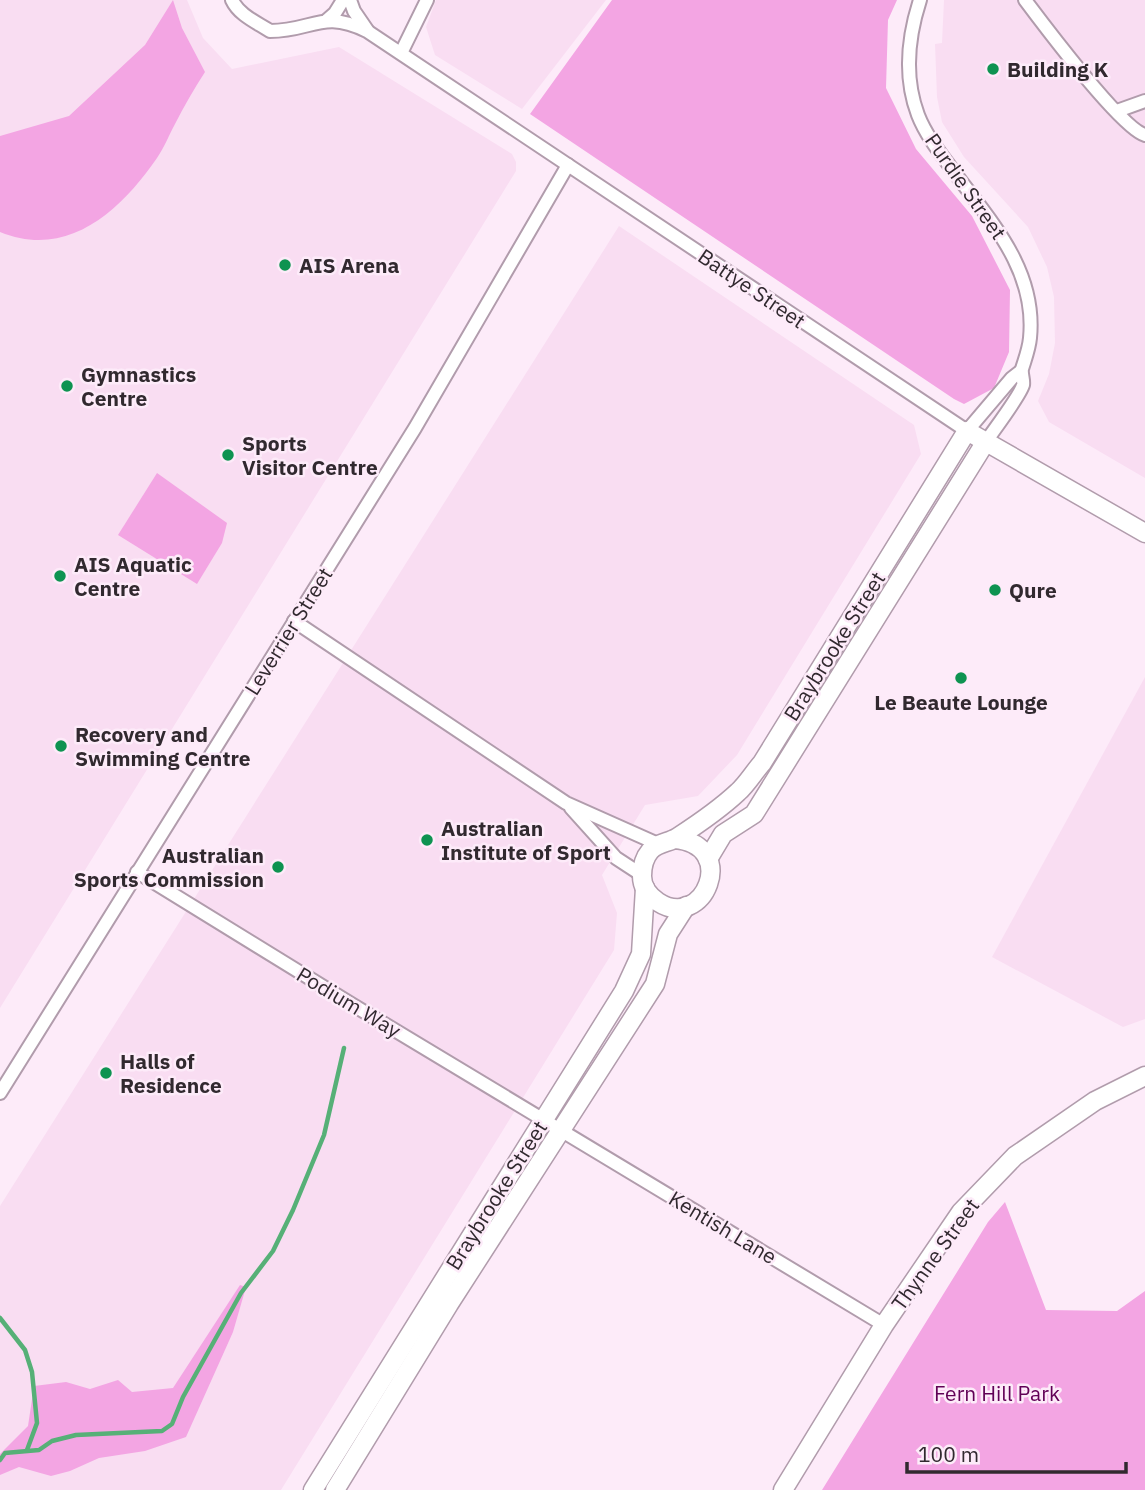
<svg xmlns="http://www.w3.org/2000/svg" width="1145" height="1490" font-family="'IBM Plex Sans',sans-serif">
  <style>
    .built { fill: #f9ddf2 }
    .green { fill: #f3a5e3 }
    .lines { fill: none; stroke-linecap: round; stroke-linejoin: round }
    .stream { stroke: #56b077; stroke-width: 4.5 }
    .street-casing { stroke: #b19cac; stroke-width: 16 }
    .secondary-casing { stroke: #b19cac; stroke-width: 21 }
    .street { stroke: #fff; stroke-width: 12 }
    .secondary { stroke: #fff; stroke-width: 18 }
    .poi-dot { fill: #0e9351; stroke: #fdebf9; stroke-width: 2.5 }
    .labels { text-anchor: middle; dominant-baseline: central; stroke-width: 5; stroke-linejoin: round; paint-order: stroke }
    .poi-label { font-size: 21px; font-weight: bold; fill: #31292f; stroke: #fdebf9; text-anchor: start }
    .street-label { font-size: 21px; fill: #31292f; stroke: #fdebf9 }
    .park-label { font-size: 21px; fill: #610056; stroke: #fdebf9 }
  </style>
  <rect width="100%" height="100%" fill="#fdebf9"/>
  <g class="built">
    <polygon points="0,0 187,0 203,38 232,69 339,47 512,154 516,162 516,171 0,1008"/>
    <polygon points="436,0 606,0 522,109 435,55 426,27"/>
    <polygon points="944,0 1145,0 1145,478 1049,422 1038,401 1049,374 1055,343 1054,297 1047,267 1028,227 964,157 942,122 937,97 935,44 942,43"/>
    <polygon points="619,226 914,425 921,454 737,755 698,796 645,805 602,875 617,913 614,950 281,1490 0,1490 0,1206"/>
    <polygon points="1145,677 1145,1019 1123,1027 992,957"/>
  </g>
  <g class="green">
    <path d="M173 0 182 28 205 72C194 89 184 106 175 124 169 135 164 148 157 158 121 210 68 260 0 232V136L69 116 145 45Z"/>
    <polygon points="612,0 897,0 888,20 886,88 916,149 972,216 1010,290 1009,352 994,388 964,404 954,399 530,114"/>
    <polygon points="157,473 227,523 222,543 197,584 118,535"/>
    <polygon points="1005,1202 1046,1310 1117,1311 1145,1291 1145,1490 822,1490 988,1222"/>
    <polygon points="240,1285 246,1287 233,1332 186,1437 145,1451 99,1458 70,1471 51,1476 19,1467 0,1475 0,1454 28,1426 34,1386 66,1382 90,1389 118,1380 132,1392 173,1388"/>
  </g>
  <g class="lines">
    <g class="stream">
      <polyline points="0,1318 25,1350 32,1372 37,1423 27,1450"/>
      <polyline points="0,1460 5,1453 39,1450 52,1441 76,1435 162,1431 172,1424 183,1397 241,1293 273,1251 293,1210 324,1135 344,1048"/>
    </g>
    <defs>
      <g id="street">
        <path d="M232 0C239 15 256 22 270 31 313 31 322 9 367 31L967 431 1012 378 1021 371"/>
        <polyline points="350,0 354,11 367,30"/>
        <path d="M920 0C908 37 904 78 918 115 925 133 937 149 949 165 987 218 1037 267 1030 338 1029 349 1025 359 1022 369 1021 374 1024 380 1023 385 1020 396 993 431 985 443"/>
        <path d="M1025 0C1043 24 1122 129 1145 135"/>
        <polyline points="327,20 335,13 343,0"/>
        <polyline points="401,53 427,0"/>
        <polyline points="1117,111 1145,101"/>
        <polyline points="294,621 566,803 658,844"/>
        <polyline points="571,808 616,858 642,875"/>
        <polyline points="137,872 353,1005 884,1325"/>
        <polyline points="0,1093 415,428 568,165"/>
      </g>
      <g id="secondary">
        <path d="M675 839C740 845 704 932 658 902 649 896 642 887 642 876 642 867 644 858 650 851 658 842 669 843 678 837 698 824 721 808 738 792 747 784 754 772 762 763L967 431 1145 533"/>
        <polyline points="708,859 723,834 754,814 985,443"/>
        <polyline points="313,1490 624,991 641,954 645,888"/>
        <polyline points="335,1490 449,1304 655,984 668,934 686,906"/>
        <polyline points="783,1490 884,1325 961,1212 1015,1156 1095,1101 1145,1076"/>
      </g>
    </defs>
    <use href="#street" class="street-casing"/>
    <use href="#secondary" class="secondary-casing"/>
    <use href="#street" class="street"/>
    <use href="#secondary" class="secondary"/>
  </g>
  <g class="poi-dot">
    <circle cx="993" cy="69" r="7"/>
    <circle cx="285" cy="265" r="7"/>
    <circle cx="67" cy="386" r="7"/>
    <circle cx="228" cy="455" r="7"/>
    <circle cx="60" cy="576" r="7"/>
    <circle cx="995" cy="590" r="7"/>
    <circle cx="961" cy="678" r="7"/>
    <circle cx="61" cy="746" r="7"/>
    <circle cx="427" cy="840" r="7"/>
    <circle cx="278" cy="867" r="7"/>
    <circle cx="106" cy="1073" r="7"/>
  </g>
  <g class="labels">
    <g class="poi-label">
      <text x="1007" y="69">Building K</text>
      <text x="299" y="265">AIS Arena</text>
      <text x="81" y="374">Gymnastics<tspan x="81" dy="24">Centre</tspan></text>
      <text x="242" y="443">Sports<tspan x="242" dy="24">Visitor Centre</tspan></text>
      <text x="74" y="564">AIS Aquatic<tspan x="74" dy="24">Centre</tspan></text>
      <text x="1009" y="590">Qure</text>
      <text x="961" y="702" text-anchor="middle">Le Beaute Lounge</text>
      <text x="75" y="734">Recovery and<tspan x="75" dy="24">Swimming Centre</tspan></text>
      <text x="441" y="828">Australian<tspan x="441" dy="24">Institute of Sport</tspan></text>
      <text x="264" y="855" text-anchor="end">Australian<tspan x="264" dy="24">Sports Commission</tspan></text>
      <text x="120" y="1061">Halls of<tspan x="120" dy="24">Residence</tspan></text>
    </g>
    <g class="street-label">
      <text transform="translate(966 186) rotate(55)">Purdie Street</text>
      <text transform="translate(752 288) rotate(34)">Battye Street</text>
      <text transform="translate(288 631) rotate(-58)">Leverrier Street</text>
      <text transform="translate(834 646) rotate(-58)">Braybrooke Street</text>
      <text transform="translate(349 1002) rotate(31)">Podium Way</text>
      <text transform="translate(496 1195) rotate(-58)">Braybrooke Street</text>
      <text transform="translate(723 1227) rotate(31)">Kentish Lane</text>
      <text transform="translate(935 1254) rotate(-54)">Thynne Street</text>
    </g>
    <g class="park-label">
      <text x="997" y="1393">Fern Hill Park</text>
    </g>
  </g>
  <path d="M907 1462v10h219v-10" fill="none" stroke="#31292f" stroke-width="3.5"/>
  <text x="918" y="1462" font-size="21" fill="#31292f" stroke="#fdebf9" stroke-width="5" paint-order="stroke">100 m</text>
</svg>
